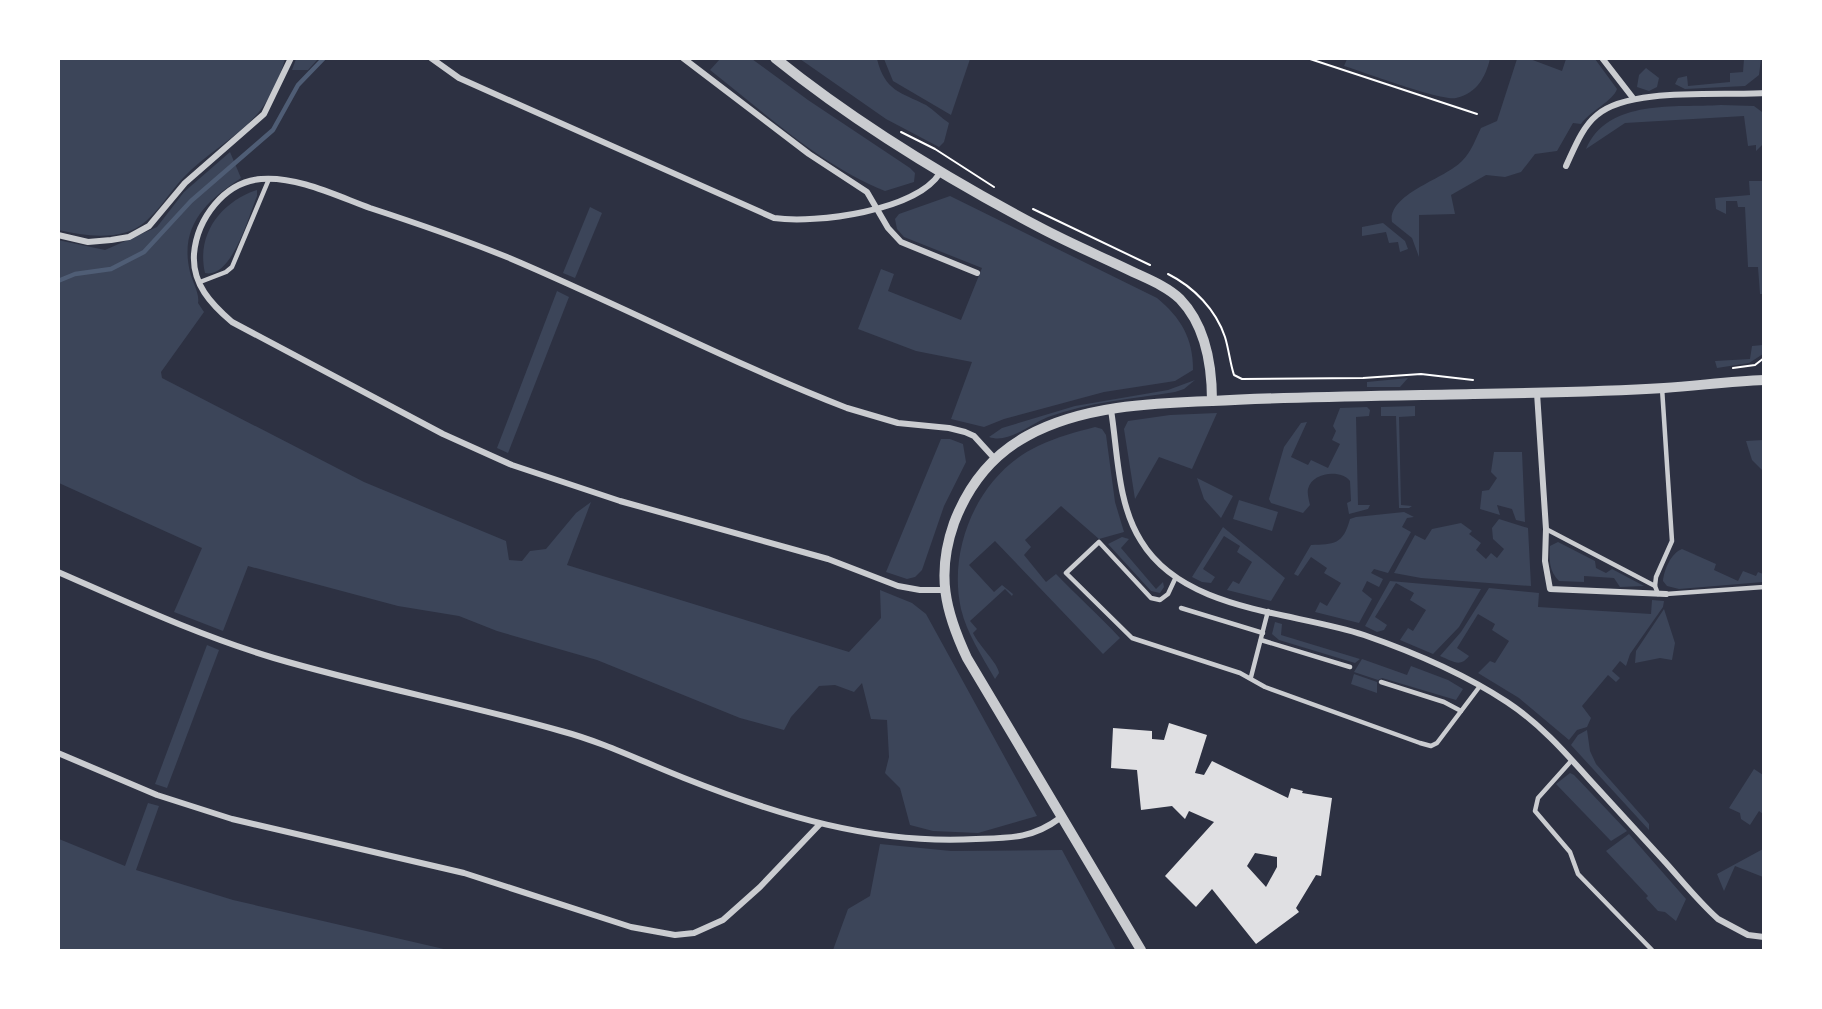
<svg xmlns="http://www.w3.org/2000/svg" width="1822" height="1009" font-family="Rubik,sans-serif">
  <style>
    .green { fill: #3c4559 }
    .lines { fill: none; stroke-linecap: round; stroke-linejoin: round }
    .stream { stroke: #4f5d75; stroke-width: 4.5 }
    .building { fill: #e0e0e3; fill-rule: evenodd }
    .path { stroke: #fff; stroke-width: 2 }
    .service { stroke: #caccd0; stroke-width: 4.5 }
    .minor { stroke: #caccd0; stroke-width: 6 }
    .tertiary { stroke: #caccd0; stroke-width: 10 }
  </style>
  <rect width="100%" height="100%" fill="#2d3142"/>
  <g class="green">
    <path d="M59 59H285C280 77 271 97 259 112 237 138 205 154 183 178 166 196 151 225 127 232 104 239 81 235 59 230Z"/>
    <polygon points="296,59 296,58 318,59 308,70 292,70"/>
    <path d="M720 59H752L808 100 910 168 915 173 914 182 885 191C820 165 765 113 710 70Z"/>
    <path d="M800 59H877C885 91 900 92 926 105 934 110 941 118 949 123L944 142 939 147 886 119Z"/>
    <polygon points="884,59 970,59 951,115 893,81"/>
    <path d="M1347 59V58L1490 59C1485 78 1477 93 1456 98 1440 101 1364 72 1344 66Z"/>
    <path d="M1517 59H1530L1562 71 1566 59H1595L1617 89C1613 101 1590 111 1581 124L1573 123 1557 151 1535 154 1521 172 1505 177 1486 175 1451 195 1455 214 1419 215V257L1412 238 1392 222C1387 194 1445 179 1462 161 1472 151 1475 140 1481 128L1497 121Z"/>
    <polygon points="1744,59 1761,59 1759,75 1745,86 1685,89 1675,84 1678,78 1687,76 1688,86 1730,82 1730,73 1743,72"/>
    <polygon points="1646,68 1659,78 1657,87 1649,91 1637,87 1639,75"/>
    <path d="M1721 105 1754 106 1762 112 1763 144 1756 151V145L1748 146 1744 116 1625 123 1586 149C1608 98 1676 108 1721 105Z"/>
    <path d="M230 152 241 178C206 201 179 226 190 272 192 281 200 294 198 303L204 312 161 372 162 378 364 482 506 541 509 560 522 561 530 551 546 549 576 513 591 502 567 565 849 652 881 618 880 590 912 603 926 614 1037 816 978 833 933 831 910 825 900 788 885 773 889 757 887 720 871 719 862 683 854 692 835 685 819 686 791 717 784 730 740 718 597 660 497 631 459 616 398 606 248 566 223 631 174 612 202 548 59 483 58 240 105 250 157 227 184 192Z"/>
    <polygon points="1749,181 1763,181 1763,294 1760,294 1758,267 1748,267 1745,207 1738,207 1737,201 1726,201 1726,214 1716,209 1715,198 1750,195"/>
    <path d="M257 190V196C249 215 232 279 205 273 196 234 221 202 257 190Z"/>
    <path d="M950 196 1157 298C1181 318 1193 338 1193 370L1175 381 1104 392 1004 419 984 427 951 419 972 362 916 351 858 329 881 269 894 274 888 291 961 320 982 268 904 237 897 229 895 219 899 214Z"/>
    <polygon points="590,207 602,213 575,278 563,273"/>
    <polygon points="1383,223 1405,241 1408,249 1400,252 1398,242 1389,243 1386,232 1362,236 1362,227"/>
    <polygon points="557,291 569,297 508,453 497,448"/>
    <polygon points="1763,345 1763,354 1749,363 1717,368 1715,361 1750,359 1752,346"/>
    <polygon points="1408,378 1400,387 1367,387 1367,382"/>
    <path d="M1195 380 1184 389 1175 392C1132 399 1089 402 1048 417 1030 424 1009 444 989 437L1002 428 1075 406 1168 390Z"/>
    <polygon points="1415,406 1415,416 1399,417 1401,505 1412,506 1409,508 1399,508 1396,416 1381,416 1381,407"/>
    <path d="M1340 408 1367 407 1370 410 1369 416 1356 417 1358 505H1370L1368 509 1349 514 1347 503 1351 501 1350 481C1341 469 1312 472 1308 489 1307 494 1309 500 1310 505L1303 513 1271 503 1269 499 1284 447 1301 423 1307 422 1291 457 1308 465 1311 460 1328 468 1340 444 1332 440 1336 431 1333 426Z"/>
    <polygon points="1217,413 1192,469 1159,457 1135,499 1124,429 1128,421 1170,415"/>
    <path d="M1095 427 1102 429 1106 435 1115 502 1124 532 1099 539 1061 506 1025 540 1031 547 1024 555 1046 582 1056 574C1077 596 1099 615 1120 638L1103 654 995 541 969 565 994 592 1002 585 1013 594 1012 596 1005 589 970 621 977 629 973 633C979 646 998 663 999 673L995 679C982 656 967 634 961 609 947 546 980 473 1038 446 1057 437 1076 432 1095 427Z"/>
    <polygon points="941,439 950,439 963,444 966,462 944,506 922,570 915,577 907,579 886,572"/>
    <polygon points="1763,440 1762,470 1752,460 1746,441"/>
    <polygon points="1494,452 1522,452 1525,522 1516,520 1512,509 1497,505 1500,515 1480,509 1482,491 1489,490 1497,478 1491,472"/>
    <polygon points="1197,478 1233,496 1221,518 1204,499"/>
    <polygon points="1239,500 1278,512 1272,531 1233,519"/>
    <path d="M1404 512 1414 517 1407 518 1402 527 1411 532 1388 573 1374 569 1371 573 1383 579 1379 587 1367 581 1362 591 1372 599 1359 623 1315 612 1320 602 1327 606 1341 583 1324 573 1327 568 1311 557 1298 576 1294 574 1311 545C1334 544 1343 545 1350 519L1356 517Z"/>
    <polygon points="1499,519 1528,528 1531,586 1421,578 1394,573 1415,535 1425,540 1432,529 1461,523 1472,531 1469,534 1481,543 1476,550 1486,559 1491,553 1497,558 1504,549 1493,539 1492,528"/>
    <polygon points="1223,527 1285,578 1271,601 1227,590 1233,581 1239,584 1252,562 1237,552 1240,546 1224,536 1203,569 1215,577 1211,583 1202,582 1192,577"/>
    <polygon points="1122,537 1129,539 1121,548 1156,589 1163,582 1164,587 1160,593 1151,591 1108,544"/>
    <path d="M1558 542 1595 561 1596 568 1606 573 1612 569 1644 586 1620 587 1614 578 1584 576V582L1559 581C1549 571 1549 560 1550 546Z"/>
    <path d="M1682 549 1716 564 1714 570 1738 581 1743 571 1756 576 1758 572 1763 574V582L1679 589 1667 586 1663 581C1664 570 1671 553 1682 549Z"/>
    <polygon points="1390,581 1481,589 1459,627 1433,654 1400,640 1408,628 1413,631 1426,610 1410,600 1414,593 1396,583 1375,617 1387,625 1384,630 1377,632 1365,626"/>
    <path d="M1489 588 1539 593 1538 607 1651 614 1652 600 1664 601 1663 607 1630 654 1626 666 1620 661 1612 671 1620 678 1616 682 1608 675 1582 706 1591 718 1587 727 1577 730 1569 740 1519 698 1478 673 1490 661 1495 663 1509 641 1492 630 1495 624 1478 614 1457 648 1469 656C1460 668 1453 661 1440 656L1461 632Z"/>
    <polygon points="1664,609 1675,643 1672,660 1660,658 1635,663 1636,651"/>
    <polygon points="1275,622 1282,624 1281,635 1360,659 1355,663 1279,640 1272,634"/>
    <polygon points="207,645 219,650 167,788 155,784"/>
    <polygon points="1362,659 1407,675 1411,666 1448,680 1463,689 1456,700 1382,678 1378,680 1354,672"/>
    <polygon points="1354,674 1377,682 1377,693 1351,684"/>
    <polygon points="1587,730 1590,751 1596,764 1649,824 1649,830 1571,745 1578,735"/>
    <polygon points="1754,769 1763,775 1763,814 1759,811 1750,825 1741,819 1740,813 1729,808"/>
    <polygon points="1570,773 1574,775 1627,831 1611,841 1556,784"/>
    <polygon points="148,803 159,806 136,870 233,900 448,950 59,950 59,839 125,866"/>
    <polygon points="1629,834 1686,899 1676,921 1665,912 1658,911 1646,898 1648,896 1606,851"/>
    <polygon points="880,844 951,851 1062,850 1116,950 833,950 848,909 870,896"/>
    <polygon points="1763,849 1763,877 1735,866 1724,891 1717,874"/>
  </g>
  <g class="lines">
    <polyline class="stream" points="58,281 75,274 111,269 144,252 191,201 273,130 298,85 324,58"/>
  </g>
  <path class="building" d="M1169 723 1207 735 1195 773 1204 775 1212 761 1288 798 1291 788 1303 791 1302 793 1332 798 1321 876 1316 875 1296 908 1299 912 1256 944 1212 889 1196 907 1165 876 1214 822 1189 811 1185 819 1172 806 1141 810 1137 770 1111 768 1113 728 1152 731V739L1164 740ZM1255 853 1277 857V867L1266 887 1247 866Z"/>
  <g class="lines">
    <g class="path">
      <polyline points="1307,58 1477,114"/>
      <polyline points="901,132 935,149 994,187"/>
      <polyline points="1033,209 1150,265"/>
      <path d="M1168 274C1194 287 1216 310 1225 337 1229 350 1230 363 1234 375L1242 379 1363 378 1421 374 1473 380"/>
      <polyline points="1733,368 1755,365 1764,358"/>
    </g>
    <g class="service">
      <polyline points="200,282 226,272 232,267 269,179"/>
      <polyline points="1546,529 1655,586"/>
      <polyline points="1175,579 1168,594 1160,600 1151,598 1099,542 1066,573 1132,638 1240,673 1265,687 1420,743 1431,746 1437,743 1480,686"/>
      <polyline points="1658,594 1655,586 1656,577 1672,541 1662,388"/>
      <polyline points="1666,594 1764,587"/>
      <polyline points="1181,608 1263,633"/>
      <polyline points="1261,640 1350,667"/>
      <polyline points="1251,677 1268,611"/>
      <polyline points="1381,682 1444,702 1461,711"/>
      <polyline points="1572,760 1538,798 1535,811 1570,852 1578,874 1652,950"/>
    </g>
    <g class="minor">
      <path d="M431 58 459 78 774 218C816 224 916 211 940 173"/>
      <polyline points="683,58 809,154 867,192 888,228 901,242 977,273"/>
      <polyline points="1602,58 1633,98"/>
      <path d="M1566 166C1574 149 1582 127 1597 115 1629 87 1721 96 1764 93"/>
      <polyline points="58,235 88,242 111,240 129,237 149,226 185,183 264,114 291,58"/>
      <polyline points="1537,393 1546,529 1545,561 1550,589 1666,594"/>
      <path d="M1111 410C1118 453 1117 503 1141 541 1184 612 1292 611 1364 635 1413 652 1463 673 1507 702 1539 723 1564 751 1589 779 1615 807 1640 835 1666 863 1683 882 1699 902 1718 919L1748 935 1764 937"/>
      <path d="M58 572C129 603 200 636 274 658 369 686 466 704 561 731 603 742 643 762 684 778 777 815 874 845 976 839 1009 838 1032 839 1060 818"/>
      <path d="M944 590H920L898 586 828 559 620 501 512 465 443 434 232 322C211 304 192 284 194 254 197 219 224 182 261 179 297 176 337 196 370 208 416 223 462 239 507 257 621 305 731 363 847 408L898 423 949 428 965 432 974 436 995 459"/>
      <polyline points="58,753 157,795 232,819 464,873 631,927 675,935 694,933 723,920 760,887 820,824"/>
    </g>
    <g class="tertiary">
      <path d="M775 58C857 124 946 178 1039 227 1069 243 1102 257 1133 272 1148 279 1168 287 1180 299 1206 326 1212 365 1212 401"/>
      <path d="M1141 950 967 658C945 611 936 574 954 523 968 486 992 455 1027 436 1081 406 1151 403 1212 401 1299 396 1386 396 1473 394 1536 393 1600 392 1664 388 1697 386 1730 381 1764 380"/>
    </g>
  </g>
  <rect width="1822" height="1009" fill="none" stroke="#ffffff" stroke-width="120"/>
</svg>
